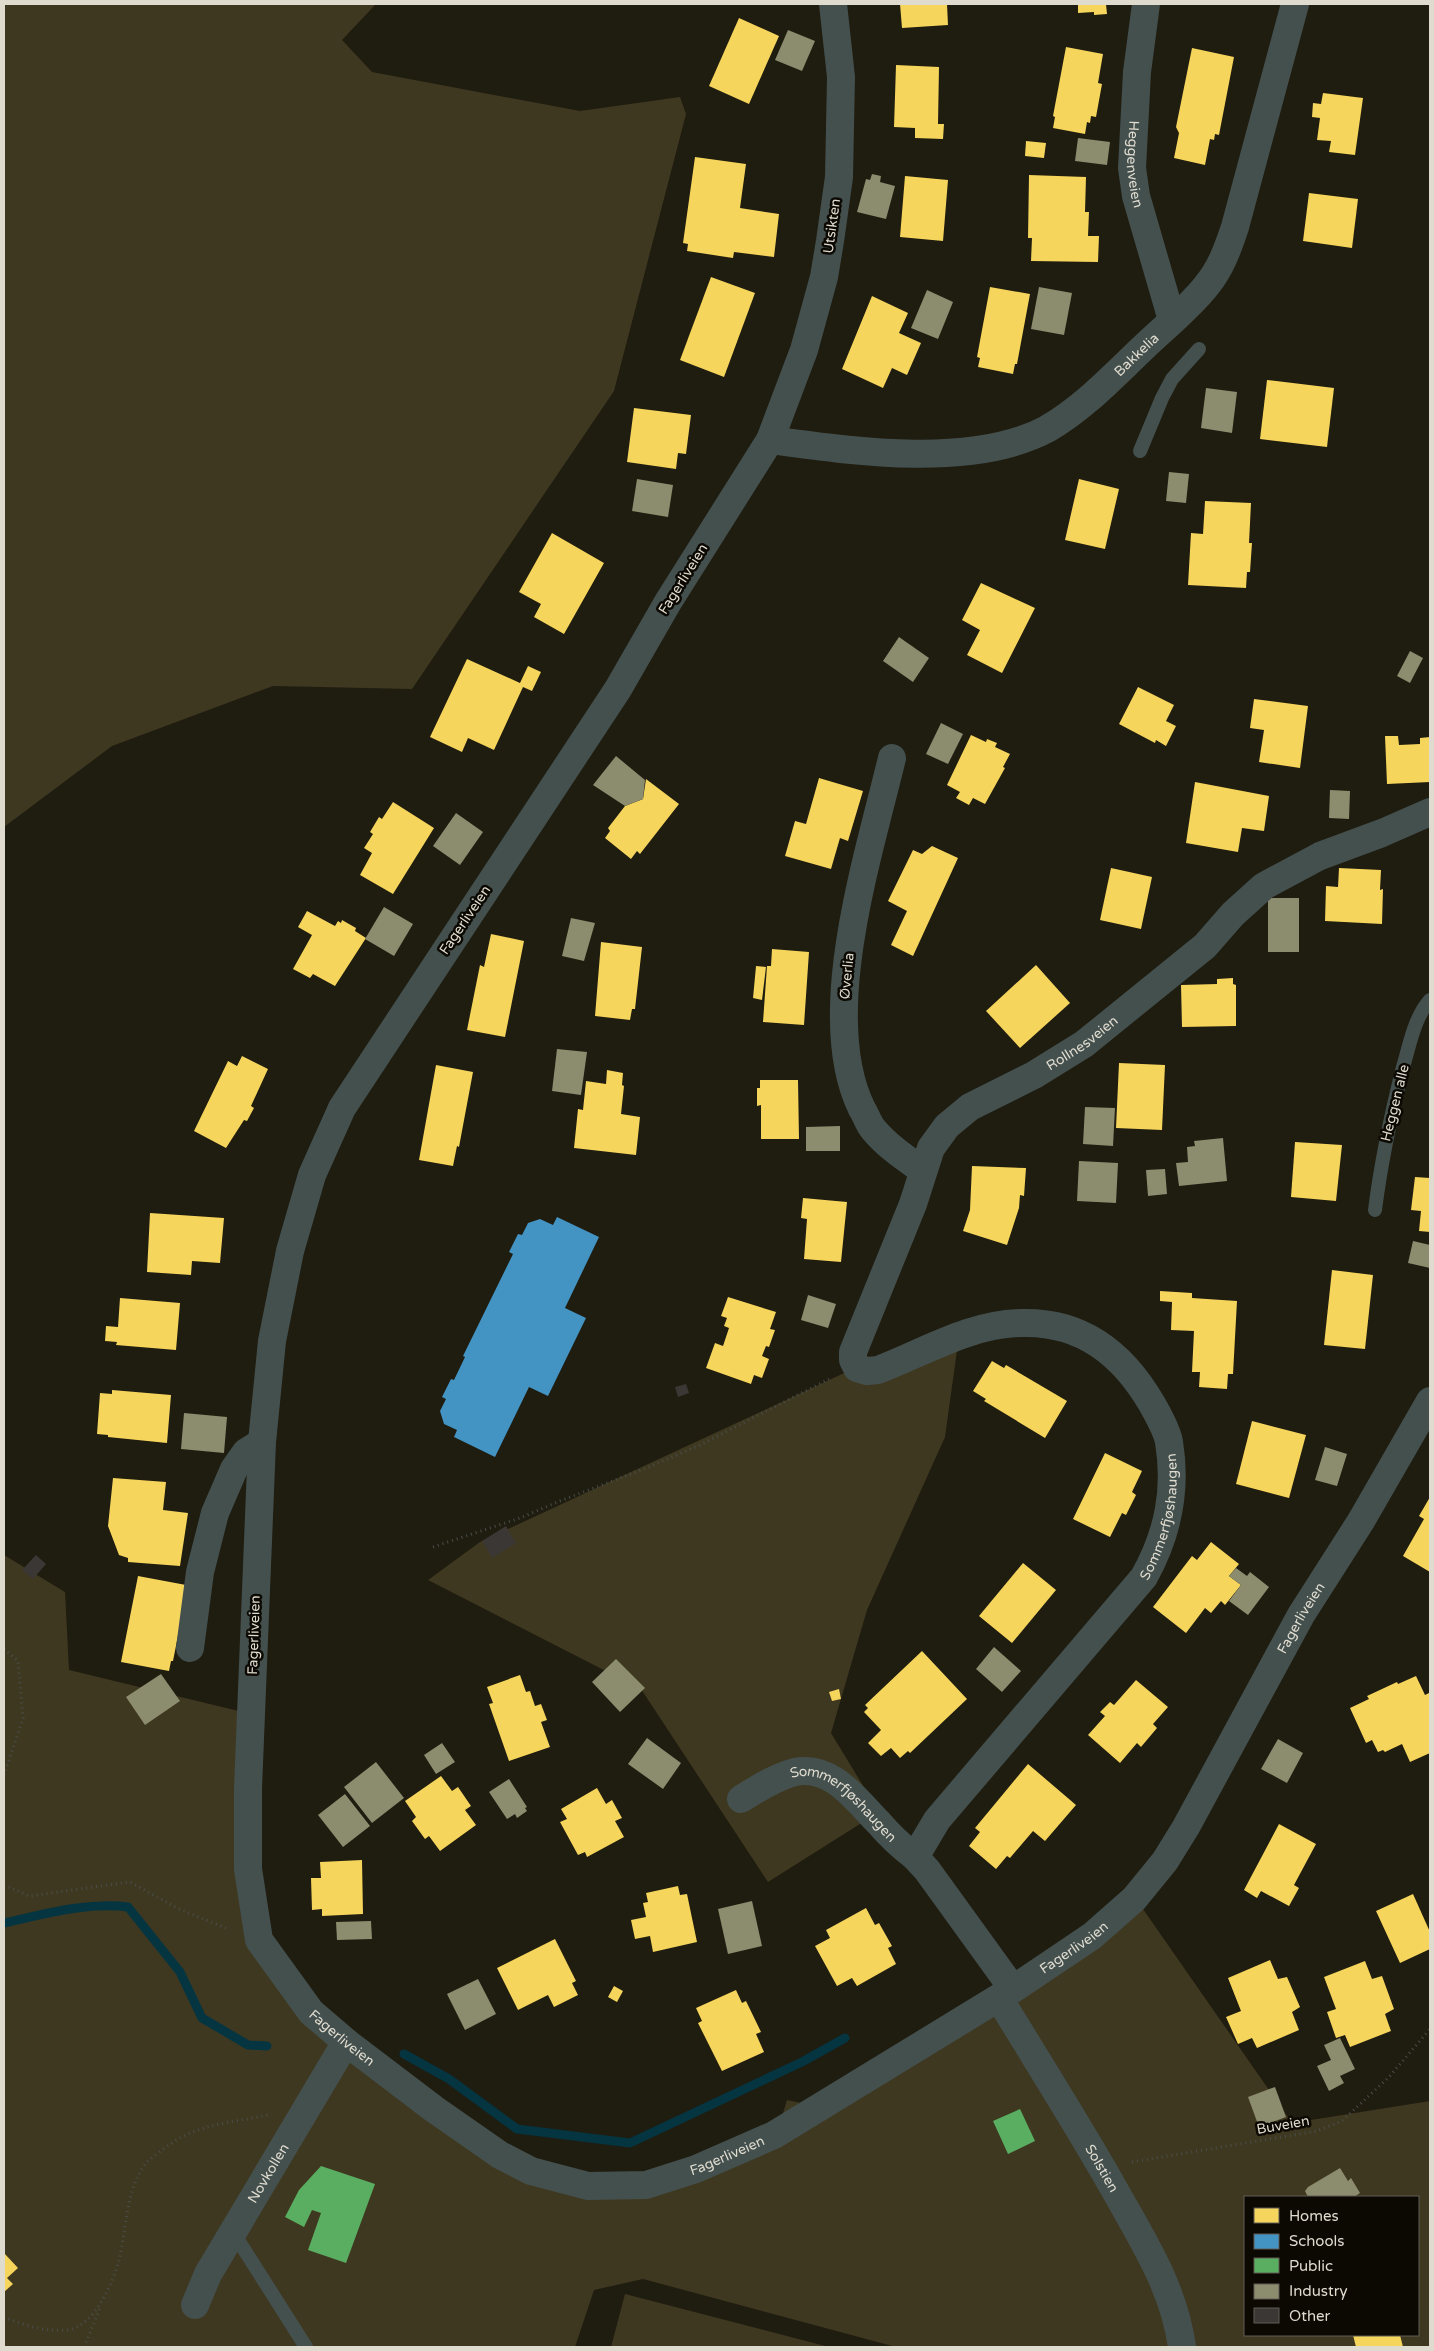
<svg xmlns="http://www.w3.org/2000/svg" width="1434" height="2351" font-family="'Varela Round',sans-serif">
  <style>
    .green { fill: #3f3820; fill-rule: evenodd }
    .homes { fill: #f6d55c }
    .schools { fill: #4393c3 }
    .public { fill: #5aae61 }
    .industry { fill: #8c8c6e }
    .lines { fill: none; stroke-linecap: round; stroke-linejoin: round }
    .stream { stroke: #053541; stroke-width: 9 }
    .building { fill: #3b3734 }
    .path { stroke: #484e4a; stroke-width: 3; stroke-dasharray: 1 4; stroke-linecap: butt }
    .lane { stroke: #44504e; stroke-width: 14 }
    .street { stroke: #44504e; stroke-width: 28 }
    .labels { text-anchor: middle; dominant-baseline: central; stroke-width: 5; stroke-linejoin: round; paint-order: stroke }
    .street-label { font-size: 14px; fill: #dfdbcf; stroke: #0c0903 }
  </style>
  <rect width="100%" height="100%" fill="#1f1c10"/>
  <g class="green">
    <polygon points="4,4 376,4 342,40 372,72 580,111 680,97 686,114 614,391 412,689 273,686 112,746 4,827"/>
    <polygon points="958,1343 945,1437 867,1610 831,1733 879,1812 768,1882 641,1689 428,1580 480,1542 855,1368"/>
    <path d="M4 1555 65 1592 69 1670 251 1714 257 1948 462 2132 596 2186 667 2176 781 2120 787 2100 810 2105 1136 1899 1292 2123 1430 2101V2347H896L643 2279 594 2290 575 2347H4ZM1245 2197H1418V2335H1245Z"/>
    <polygon points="625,2294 829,2347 611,2347"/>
  </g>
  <g class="homes">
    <polygon points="900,4 947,4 948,25 902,28"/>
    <polygon points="1078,4 1106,4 1107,14 1094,15 1094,12 1078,13"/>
    <polygon points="739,18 779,36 749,104 709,86"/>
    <polygon points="1066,47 1103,54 1098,83 1102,84 1096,117 1091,116 1090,123 1087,122 1085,134 1053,128 1055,117 1053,116"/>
    <polygon points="1192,48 1234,57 1219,135 1215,134 1214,140 1210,139 1205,165 1174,158 1179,133 1176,127"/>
    <polygon points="896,65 939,67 938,124 944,124 943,139 915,138 915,128 894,127"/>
    <polygon points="1323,93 1363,98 1355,155 1329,152 1331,141 1317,140 1320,118 1312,117 1313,103 1321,104"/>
    <polygon points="1026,141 1046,143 1044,158 1025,156"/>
    <polygon points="695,157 746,164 740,208 779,214 774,257 734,252 733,258 687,251 688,244 683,243"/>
    <polygon points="1029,175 1086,177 1085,212 1089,212 1088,236 1099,236 1098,262 1031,261 1032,238 1028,238"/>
    <polygon points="905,176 948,180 943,241 900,237"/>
    <polygon points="1309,193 1358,199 1352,248 1303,241"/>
    <polygon points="711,277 755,293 724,377 680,360"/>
    <polygon points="990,287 1030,294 1017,364 1015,364 1013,374 978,367 980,358 977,357"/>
    <polygon points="872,296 908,313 899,333 921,343 907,375 892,368 883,388 842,369"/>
    <polygon points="1267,380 1334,388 1327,447 1260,439"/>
    <polygon points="634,408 691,415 686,454 678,453 676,469 627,462"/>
    <polygon points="1079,479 1119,489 1105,549 1065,540"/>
    <polygon points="1205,501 1251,503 1249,543 1252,543 1250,572 1247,572 1246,588 1188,585 1191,533 1203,534"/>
    <polygon points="552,533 604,563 564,634 534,617 541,604 519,592"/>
    <polygon points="981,583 1035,608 1002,673 967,655 980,630 962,620"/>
    <polygon points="467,659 520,683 528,666 541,672 532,691 523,687 494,750 468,738 462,752 430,737"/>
    <polygon points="1138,687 1174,705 1166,721 1176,726 1166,746 1156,740 1155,743 1119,724"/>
    <polygon points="1254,699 1308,706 1300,768 1259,762 1264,730 1250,728"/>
    <polygon points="971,735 986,742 987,739 997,743 995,747 1010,754 1003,767 1005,768 985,804 973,798 969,805 956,798 960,792 947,785"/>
    <polygon points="1385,736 1398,736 1399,745 1420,744 1420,738 1430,737 1430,782 1387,784"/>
    <polygon points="819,778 863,791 848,841 840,838 831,869 785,856 795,821 806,824"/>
    <polygon points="646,779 679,804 640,854 637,851 631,859 605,838 610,831 608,828 625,806 643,799"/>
    <polygon points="1195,782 1269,796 1264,831 1242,828 1238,852 1186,843"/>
    <polygon points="393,802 434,828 393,894 360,875 372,853 364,848 373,834 370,832 379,817 382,819"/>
    <polygon points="932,846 958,858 913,956 891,945 907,911 888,901 913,850 922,854"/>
    <polygon points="1111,868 1152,877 1141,929 1100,920"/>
    <polygon points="1339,868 1381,870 1380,890 1383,889 1382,924 1325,921 1326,886 1338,887"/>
    <polygon points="307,911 335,926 338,921 341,923 342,920 356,928 355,931 366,938 335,986 313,974 310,978 293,969 312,935 298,927"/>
    <polygon points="491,934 524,941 505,1037 467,1030 480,965 484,967"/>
    <polygon points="601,942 642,947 635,1009 632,1009 630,1020 595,1016"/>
    <polygon points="772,949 809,952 804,1025 763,1022 767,966 771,966"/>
    <polygon points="1036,965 1070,1003 1020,1048 986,1011"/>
    <polygon points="756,966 766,967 762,1000 753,998"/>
    <polygon points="1233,978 1233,984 1236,985 1236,1026 1182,1027 1181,985 1217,984 1217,979"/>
    <polygon points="242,1056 268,1069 251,1106 254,1108 247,1121 244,1120 226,1148 194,1131 228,1061 237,1066"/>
    <polygon points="1119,1063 1165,1065 1162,1130 1116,1128"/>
    <polygon points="436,1065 473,1072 459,1147 457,1146 453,1166 419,1160"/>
    <polygon points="607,1070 623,1073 622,1085 624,1086 621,1114 640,1117 636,1155 574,1148 578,1109 583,1110 586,1081 606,1084"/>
    <polygon points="760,1080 798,1080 799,1139 761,1139 761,1105 757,1106 757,1088 760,1088"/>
    <polygon points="1295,1142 1342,1145 1336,1201 1291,1197"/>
    <polygon points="972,1166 1026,1168 1024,1196 1020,1195 1019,1208 1007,1245 963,1231 970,1210"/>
    <polygon points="1415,1177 1430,1178 1430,1232 1419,1231 1421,1211 1411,1210"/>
    <polygon points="803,1198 847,1202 841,1262 804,1259 807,1219 801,1218"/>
    <polygon points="150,1213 224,1218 220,1263 192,1261 191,1275 147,1272"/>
    <polygon points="1332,1270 1373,1275 1365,1349 1324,1345"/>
    <polygon points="1160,1291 1192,1293 1192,1298 1237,1301 1233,1374 1228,1374 1227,1389 1199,1387 1200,1372 1192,1372 1194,1331 1171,1330 1172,1302 1160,1301"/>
    <polygon points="728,1297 776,1312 770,1329 775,1330 769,1347 766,1346 762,1356 769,1359 762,1378 754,1375 751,1384 706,1368 715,1343 723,1346 729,1328 724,1326 727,1318 721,1316"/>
    <polygon points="120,1298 180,1303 176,1350 116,1345 117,1342 105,1341 106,1326 118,1327"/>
    <polygon points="992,1361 1004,1368 1006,1365 1067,1401 1045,1438 984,1401 986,1399 973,1391"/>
    <polygon points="112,1390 171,1395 167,1443 108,1437 108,1435 97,1434 100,1393 112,1394"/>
    <polygon points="1252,1421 1306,1435 1289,1498 1236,1484"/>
    <polygon points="1105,1453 1142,1471 1132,1492 1136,1495 1126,1515 1122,1513 1110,1537 1073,1519"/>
    <polygon points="113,1478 166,1482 163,1510 188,1513 180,1566 128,1562 128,1558 119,1555 108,1526"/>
    <polygon points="1430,1497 1430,1572 1403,1556 1424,1519 1419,1516"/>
    <polygon points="1211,1542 1239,1564 1229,1576 1241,1585 1225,1605 1221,1601 1211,1613 1205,1608 1186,1633 1153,1607 1192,1556 1197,1560"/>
    <polygon points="1023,1563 1056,1590 1012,1643 979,1616"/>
    <polygon points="138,1576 186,1585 185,1600 173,1661 171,1661 169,1671 121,1662"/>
    <polygon points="922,1651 967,1699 910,1753 908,1751 900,1758 891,1748 881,1756 868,1743 881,1730 864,1712 868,1708 865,1705"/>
    <polygon points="520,1675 526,1692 530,1691 535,1706 541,1704 547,1720 541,1722 550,1747 509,1761 489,1704 493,1703 487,1687"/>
    <polygon points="1416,1676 1425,1695 1429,1693 1430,1696 1430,1753 1410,1762 1402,1744 1385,1752 1383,1750 1378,1752 1372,1740 1366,1743 1350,1708 1369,1699 1367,1696 1397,1682 1398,1684"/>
    <polygon points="1136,1680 1168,1707 1153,1724 1157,1728 1141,1747 1137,1743 1120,1763 1088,1735 1105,1716 1100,1712 1110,1702 1114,1705"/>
    <polygon points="839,1689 841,1699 832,1701 829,1692"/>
    <polygon points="1028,1764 1076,1805 1045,1841 1033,1831 1010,1858 1007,1856 996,1869 969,1846 980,1832 975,1828"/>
    <polygon points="441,1776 452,1791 458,1787 471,1806 465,1810 476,1825 440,1851 429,1836 425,1839 412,1821 416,1817 405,1801"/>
    <polygon points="597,1788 606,1804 612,1800 622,1818 615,1821 624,1837 587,1857 585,1852 578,1855 560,1822 567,1819 561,1809"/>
    <polygon points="1279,1824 1316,1844 1294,1885 1299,1888 1289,1906 1261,1891 1257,1898 1244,1890"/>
    <polygon points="362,1860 363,1914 322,1916 322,1909 312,1910 311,1878 321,1878 320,1862"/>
    <polygon points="678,1886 680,1895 687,1894 697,1942 653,1952 650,1936 635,1939 631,1920 646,1917 643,1903 648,1902 646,1893"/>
    <polygon points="1413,1894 1430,1932 1430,1949 1400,1963 1376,1911"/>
    <polygon points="866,1908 875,1925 879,1923 892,1946 888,1948 896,1964 857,1986 852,1978 837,1986 815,1946 830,1938 826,1930"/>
    <polygon points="555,1939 576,1981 572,1983 578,1995 554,2007 548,1995 518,2010 497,1968"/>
    <polygon points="1270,1960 1278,1979 1287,1977 1300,2007 1292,2012 1299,2030 1257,2048 1252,2038 1238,2044 1226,2017 1241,2011 1228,1978"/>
    <polygon points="1365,1961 1372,1979 1382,1976 1394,2009 1385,2014 1391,2031 1350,2047 1345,2035 1336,2038 1327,2012 1336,2009 1324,1977"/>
    <polygon points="614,1986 623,1991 617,2002 608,1997"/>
    <polygon points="736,1990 742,2003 746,2001 761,2032 756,2034 764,2052 722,2071 698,2023 702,2021 696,2008"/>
    <polygon points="4,2253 18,2268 7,2278 13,2284 4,2292"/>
    <polygon points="1353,2335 1400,2335 1403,2347 1356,2347"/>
  </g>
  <polygon class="schools" points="557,1217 599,1237 565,1308 586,1318 548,1396 529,1387 495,1457 454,1437 457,1430 444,1424 440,1411 446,1399 442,1397 451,1379 454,1380 465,1357 463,1356 513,1254 509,1252 518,1234 522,1235 528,1223 540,1219 553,1225"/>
  <g class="public">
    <polygon points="1020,2109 1035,2141 1008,2154 993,2121"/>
    <polygon points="321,2166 375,2184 346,2263 308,2250 321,2213 312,2210 304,2227 285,2217 299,2190"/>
  </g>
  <g class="industry">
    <polygon points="788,30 815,41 802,71 775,60"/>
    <polygon points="1078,138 1110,142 1107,165 1075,161"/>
    <polygon points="872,174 881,176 880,182 895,186 886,219 857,212 866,179 870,180"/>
    <polygon points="1039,287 1072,293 1064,335 1031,329"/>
    <polygon points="927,290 953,302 938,339 911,328"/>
    <polygon points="1206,388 1237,392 1232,433 1201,428"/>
    <polygon points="1169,472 1189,474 1186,503 1166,501"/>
    <polygon points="637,479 673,485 668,517 632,511"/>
    <polygon points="899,637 929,658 913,682 883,661"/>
    <polygon points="1410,651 1423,658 1410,683 1397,676"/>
    <polygon points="941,723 963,734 948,764 926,754"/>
    <polygon points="616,756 645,780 643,799 625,806 593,785"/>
    <polygon points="1330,790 1350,791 1349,819 1329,818"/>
    <polygon points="456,813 483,832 460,865 433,846"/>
    <rect x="1268" y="898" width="31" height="54"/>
    <polygon points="384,907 413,924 394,956 365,939"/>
    <polygon points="571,918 595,923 584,961 562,956"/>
    <polygon points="557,1049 587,1052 581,1095 552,1091"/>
    <polygon points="1085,1107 1115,1108 1113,1146 1083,1144"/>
    <polygon points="840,1126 840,1151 806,1151 806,1127"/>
    <polygon points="1223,1138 1227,1181 1179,1186 1176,1163 1188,1162 1187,1147 1195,1146 1194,1141"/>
    <polygon points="1079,1161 1118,1163 1116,1203 1077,1201"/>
    <polygon points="1165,1169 1167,1194 1148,1196 1146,1170"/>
    <polygon points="1413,1241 1430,1245 1430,1268 1408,1263"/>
    <polygon points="808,1295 836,1304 828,1328 801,1320"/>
    <polygon points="184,1413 227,1417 224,1453 181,1449"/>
    <polygon points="1325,1447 1347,1454 1337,1486 1315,1480"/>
    <polygon points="1236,1568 1247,1576 1250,1572 1269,1587 1248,1615 1229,1601 1241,1585 1229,1576"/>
    <polygon points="994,1647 1021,1671 1002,1692 976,1669"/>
    <polygon points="616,1659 645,1688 620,1712 592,1682"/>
    <polygon points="161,1674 180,1701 145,1725 126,1697"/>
    <polygon points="647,1738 681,1763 663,1789 628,1764"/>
    <polygon points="1278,1739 1303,1753 1287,1783 1261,1769"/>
    <polygon points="442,1743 455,1762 436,1774 424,1755"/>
    <polygon points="376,1762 404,1798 372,1823 344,1787"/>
    <polygon points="509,1779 527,1807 525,1808 527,1811 517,1818 515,1814 507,1819 489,1792"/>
    <polygon points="345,1794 370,1826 343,1847 318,1815"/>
    <polygon points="752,1901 762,1946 728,1954 718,1909"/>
    <polygon points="371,1921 372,1939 337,1940 336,1922"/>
    <polygon points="478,1979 496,2014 465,2030 447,1994"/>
    <polygon points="1340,2038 1355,2069 1340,2076 1344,2083 1329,2091 1317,2066 1331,2060 1324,2045"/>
    <polygon points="1275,2087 1286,2117 1259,2127 1248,2097"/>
    <polygon points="1340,2168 1348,2181 1351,2178 1360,2193 1354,2197 1308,2197 1305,2191 1308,2187"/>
  </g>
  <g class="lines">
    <g class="stream">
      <path d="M4 1923C45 1914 86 1902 128 1907L180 1972 202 2018 248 2045 267 2046"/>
      <polyline points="404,2054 449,2079 517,2129 630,2143 802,2062 845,2038"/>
    </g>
  </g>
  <g class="building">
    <polygon points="686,1384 689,1393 678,1397 675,1387"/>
    <polygon points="506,1526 516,1543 492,1558 482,1541"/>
    <polygon points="36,1555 46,1564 33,1579 22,1570"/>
  </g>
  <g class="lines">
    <g class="path">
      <polyline points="433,1547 520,1518 560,1501 649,1467 700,1445 829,1379"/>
      <polyline points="4,1649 18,1661 23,1718 4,1775"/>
      <polyline points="4,1885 29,1896 130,1882 179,1909 226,1928"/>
      <polyline points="1132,2162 1317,2131 1342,2121 1389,2077 1430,2029"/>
      <path d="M4 2317C22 2325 46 2332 67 2330 94 2327 113 2283 119 2260 127 2229 125 2189 147 2162 151 2158 157 2154 162 2150 194 2124 229 2123 268 2115"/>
      <polyline points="84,2347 101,2306"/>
    </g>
    <g class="lane">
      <polyline points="1140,451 1162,398 1172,379 1199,349"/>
      <path d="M1375 1210C1381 1162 1391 1115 1403 1067 1410 1044 1414 1018 1430 1000"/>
      <polyline points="233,2232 306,2347"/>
    </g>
    <g class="street">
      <path id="s1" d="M833 4 841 77 839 177 830 241 824 277 804 350 770 440 668 602 618 689 342 1108 312 1175 290 1251 272 1341 262 1442 248 1788V1869L259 1940 311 2012 346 2042 434 2109 500 2155 531 2171 588 2186 646 2185 696 2169 774 2135 1013 1989 1092 1936 1134 1899 1165 1861 1186 1827 1301 1615 1361 1521 1430 1401"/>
      <path id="s2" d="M1146 4 1137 72 1132 168 1136 196 1172 320"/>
      <path id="s3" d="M770 440C851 451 972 469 1047 429 1084 408 1114 375 1145 346 1165 327 1191 306 1207 285 1221 268 1228 248 1235 227L1295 4"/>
      <path d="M892 758C869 855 816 1016 862 1109 866 1115 868 1123 873 1129 887 1146 905 1158 922 1170"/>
      <polyline points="190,1648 200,1572 215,1513 234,1469 246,1452 262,1442"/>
      <path id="s4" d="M741 1799C757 1789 776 1777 795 1772 832 1764 857 1801 879 1823 890 1836 902 1847 915 1857"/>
      <path id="s5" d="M1013 1989 927 1870 915 1857 937 1820 1144 1577C1168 1534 1177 1491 1169 1442 1167 1430 1158 1415 1152 1404 1123 1354 1082 1321 1021 1323 970 1324 925 1352 878 1370L867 1371 857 1368 853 1360V1352L913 1204 931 1148 947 1126 970 1107 1034 1075 1084 1044 1205 946 1233 914 1264 886 1320 856 1382 833 1430 812"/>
      <path id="s6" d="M999 1998C1039 2064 1080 2128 1117 2194 1145 2244 1174 2289 1182 2347"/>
      <path id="s7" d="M195 2305 208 2274 346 2042"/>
    </g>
  </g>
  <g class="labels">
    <g class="street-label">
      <text stroke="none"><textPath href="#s2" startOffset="161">Heggenveien</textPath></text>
      <text transform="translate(832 226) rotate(-82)">Utsikten</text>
      <text stroke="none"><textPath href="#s3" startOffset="398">Bakkelia</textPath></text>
      <text transform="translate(683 579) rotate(-58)">Fagerliveien</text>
      <text transform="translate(465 920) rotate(-56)">Fagerliveien</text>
      <text transform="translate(847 976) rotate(-84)">Øverlia</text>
      <text stroke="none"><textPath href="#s5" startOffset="1466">Rollnesveien</textPath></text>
      <text transform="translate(1395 1103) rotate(-76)">Heggen alle</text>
      <text stroke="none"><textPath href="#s5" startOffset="590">Sommerfjøshaugen</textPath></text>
      <text stroke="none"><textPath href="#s1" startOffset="3459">Fagerliveien</textPath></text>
      <text transform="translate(254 1635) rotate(-88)">Fagerliveien</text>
      <text stroke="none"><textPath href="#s4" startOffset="121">Sommerfjøshaugen</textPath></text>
      <text stroke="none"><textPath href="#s1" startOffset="3054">Fagerliveien</textPath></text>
      <text stroke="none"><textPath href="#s1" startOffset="2214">Fagerliveien</textPath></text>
      <text transform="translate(1283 2125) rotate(-10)">Buveien</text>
      <text stroke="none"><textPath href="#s1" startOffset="2649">Fagerliveien</textPath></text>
      <text stroke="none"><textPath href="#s6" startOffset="199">Solstien</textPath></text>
      <text stroke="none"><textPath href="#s7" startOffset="151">Novkollen</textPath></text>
    </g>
  </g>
  <rect width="1434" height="2351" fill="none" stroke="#dfdbcf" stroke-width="10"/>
  <rect x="1244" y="2196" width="175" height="140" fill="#0c0903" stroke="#605d55"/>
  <rect x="1254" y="2208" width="25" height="15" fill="#f6d55c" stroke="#605d55"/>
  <text x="1289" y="2221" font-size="15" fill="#dfdbcf">Homes</text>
  <rect x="1254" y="2234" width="25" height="15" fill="#4393c3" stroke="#605d55"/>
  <text x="1289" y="2246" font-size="15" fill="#dfdbcf">Schools</text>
  <rect x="1254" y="2258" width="25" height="15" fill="#5aae61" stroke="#605d55"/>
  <text x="1289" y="2271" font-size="15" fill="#dfdbcf">Public</text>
  <rect x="1254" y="2284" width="25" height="15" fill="#8c8c6e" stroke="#605d55"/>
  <text x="1289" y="2296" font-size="15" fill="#dfdbcf">Industry</text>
  <rect x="1254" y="2308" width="25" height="15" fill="#3b3734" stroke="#605d55"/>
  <text x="1289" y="2321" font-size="15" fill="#dfdbcf">Other</text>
</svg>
